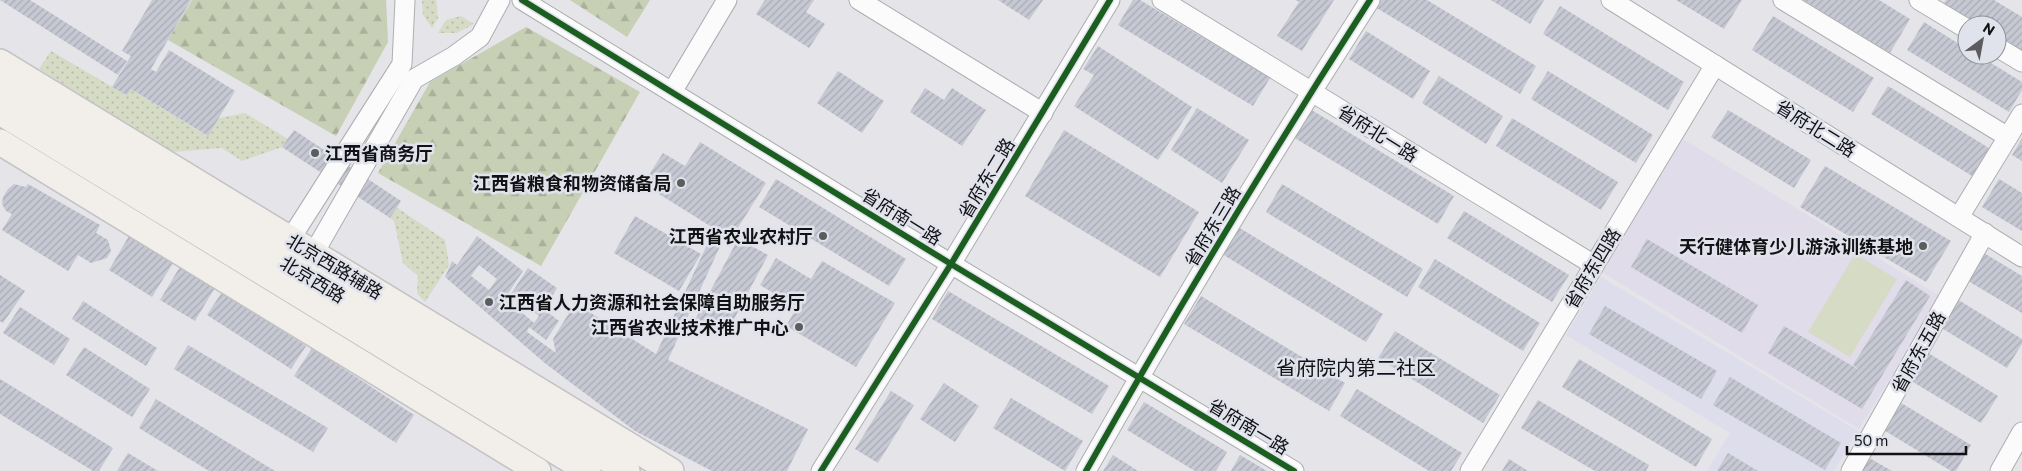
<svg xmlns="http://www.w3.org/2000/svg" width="2022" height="471" font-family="Commissioner,'Noto Sans SC',sans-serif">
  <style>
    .commercial { fill: #deddeb }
    .education { fill: #e0dcea }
    .grass { fill: url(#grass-dots) }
    .forest { fill: url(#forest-firs) }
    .park { fill: #d5dbc5 }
    .building { fill: url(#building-hatch); fill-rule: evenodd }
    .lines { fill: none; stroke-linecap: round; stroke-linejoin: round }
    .minor-casing { stroke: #adaeb1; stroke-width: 21 }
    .major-casing { stroke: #c2c2c4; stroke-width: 28 }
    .minor { stroke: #fbfbfc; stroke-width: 19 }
    .major { stroke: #f2eee9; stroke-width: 25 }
    .cycleway-casing { stroke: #e1e3ec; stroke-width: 9 }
    .cycleway { stroke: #1b5e20; stroke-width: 6 }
    .poi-dot { fill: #5c5c5f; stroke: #e1e3ec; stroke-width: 2 }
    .labels { text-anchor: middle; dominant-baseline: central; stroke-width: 5; stroke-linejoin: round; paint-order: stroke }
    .street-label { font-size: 18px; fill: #121215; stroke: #e1e3ec }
    .poi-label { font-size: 18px; font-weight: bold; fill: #121215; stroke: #e1e3ec; text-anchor: end }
    .quarter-label { font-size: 20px; fill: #121215; stroke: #e1e3ec }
  </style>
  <defs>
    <pattern id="grass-dots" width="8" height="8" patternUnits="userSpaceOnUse" patternTransform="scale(1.25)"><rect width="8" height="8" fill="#d5dbc5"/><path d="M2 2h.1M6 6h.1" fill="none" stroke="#b6bba8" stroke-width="1.8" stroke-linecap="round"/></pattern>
    <pattern id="forest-firs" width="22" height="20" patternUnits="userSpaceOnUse" patternTransform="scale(1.25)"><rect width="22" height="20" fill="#c7cfb5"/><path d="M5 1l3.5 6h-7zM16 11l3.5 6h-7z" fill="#aab19b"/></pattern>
    <pattern id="building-hatch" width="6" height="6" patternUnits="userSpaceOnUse" patternTransform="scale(1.25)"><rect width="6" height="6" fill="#c6c8d3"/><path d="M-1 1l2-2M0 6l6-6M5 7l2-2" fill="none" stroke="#a9abb4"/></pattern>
  </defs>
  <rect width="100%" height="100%" fill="#e4e4e9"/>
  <polygon class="commercial" points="1601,277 1858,431 1834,471 1707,471 1730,433 1566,335"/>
  <polygon class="education" points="1683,139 1940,296 1859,429 1602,272"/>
  <g class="grass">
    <polygon points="422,0 436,0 438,18 432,28 423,15"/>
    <polygon points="461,16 474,24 457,33 438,33 446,20"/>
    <polygon points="51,51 126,95 131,89 207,136 219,118 245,113 288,139 282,147 242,161 222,148 172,152 39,69"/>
    <polygon points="396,207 445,240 449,265 425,302 417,293 418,276 403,263 394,221 390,218"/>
  </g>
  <g class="forest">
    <polygon points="192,0 386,0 388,42 336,136 168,40"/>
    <polygon points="570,0 650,0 627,37"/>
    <polygon points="526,27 640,92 541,266 378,173 430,82"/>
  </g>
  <polygon class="park" points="1855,254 1897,279 1850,357 1808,332"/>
  <g class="building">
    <polygon points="0,0 30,0 127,61 118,75"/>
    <polygon points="152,0 191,0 151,69 156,72 169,50 235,91 208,136 131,89 127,95 112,87 131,56 122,51"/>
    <polygon points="765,0 814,0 806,12 825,24 809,48 756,14"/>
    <polygon points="998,0 1043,0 1029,20"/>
    <polygon points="1133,0 1140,0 1270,78 1253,106 1118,25"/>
    <polygon points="1296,0 1334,0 1302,51 1277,36 1299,2"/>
    <polygon points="1380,0 1427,0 1536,66 1520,94 1375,7"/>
    <polygon points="1491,0 1544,0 1530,24"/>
    <polygon points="1676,0 1742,0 1724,29"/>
    <polygon points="1803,0 1879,0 1910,19 1890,53"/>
    <polygon points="1946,0 1994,0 2022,17 2022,55 1997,40 1997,25 1973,25 1942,6"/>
    <polygon points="1560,6 1684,82 1668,110 1543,34"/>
    <polygon points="1773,16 1874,78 1853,112 1752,50"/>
    <polygon points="1924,22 1967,49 1967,55 1978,55 2022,82 2022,90 2009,112 1907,50"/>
    <polygon points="1366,31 1430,71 1413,99 1349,59"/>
    <polygon points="1098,46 1192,107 1158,160 1074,106 1094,75 1083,69"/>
    <polygon points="838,71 884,101 862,133 817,103"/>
    <polygon points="1548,71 1653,135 1636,163 1531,99"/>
    <polygon points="1439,76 1503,116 1486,144 1422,103"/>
    <polygon points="1888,86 1989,148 1972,176 1871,114"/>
    <polygon points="925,88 944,100 952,88 986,110 962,146 910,112"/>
    <polygon points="1197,108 1249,140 1222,183 1171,150"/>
    <polygon points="1310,109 1454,196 1438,224 1293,137"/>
    <polygon points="1728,110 1811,160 1794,188 1711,137"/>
    <polygon points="1512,118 1618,182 1601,210 1496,146"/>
    <polygon points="294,130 401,201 390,218 282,147"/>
    <polygon points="1064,130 1199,212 1160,277 1025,196"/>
    <polygon points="2022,138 2022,161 2012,155"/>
    <polygon points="700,142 766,183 731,239 643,184 663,153 685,166"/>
    <polygon points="1825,166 1951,241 1926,282 1800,207"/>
    <polygon points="776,179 906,259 889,286 759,207"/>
    <polygon points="1999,179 2022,193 2022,231 1982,207"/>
    <polygon points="14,184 26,187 28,184 100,225 96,233 108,240 111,251 107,258 91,263 78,255 68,271 2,230 12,214 6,211 2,204 3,197 8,189"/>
    <polygon points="1282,184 1423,269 1407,297 1266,212"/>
    <polygon points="1464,211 1569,275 1552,302 1447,238"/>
    <polygon points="635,216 701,254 679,291 614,253"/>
    <polygon points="1238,227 1383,314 1366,342 1222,254"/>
    <path d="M712 234 722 242 668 360 808 429 787 471H712L635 431 546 364 445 277 452 261 457 265 477 236 523 271 505 298 534 323 539 316 511 294 528 268 557 288 544 309 559 321 546 340 529 327 527 332 556 353 553 339 575 303 656 354ZM479 265 497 279 489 290 471 276Z"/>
    <polygon points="129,236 173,263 152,297 109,270"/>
    <polygon points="738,239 768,255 725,336 695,320"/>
    <polygon points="1647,239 1758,305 1742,333 1631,267"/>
    <polygon points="1979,250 2022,276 2022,313 1963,278"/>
    <polygon points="776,258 811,279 822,261 895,303 856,367 786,326 797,307 760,285"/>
    <polygon points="1435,259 1540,323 1523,351 1418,287"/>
    <polygon points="181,265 216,286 195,321 160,300"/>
    <polygon points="0,275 25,291 3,323 0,321"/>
    <polygon points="1906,280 1930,296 1862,409 1768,353 1784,326 1861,371 1853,365"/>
    <polygon points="948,291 1109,386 1092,414 932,319"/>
    <polygon points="222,292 306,346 291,369 207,315"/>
    <polygon points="1201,296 1345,383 1329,411 1184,324"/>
    <polygon points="1952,296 2022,339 2022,344 2007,368 1935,324"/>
    <polygon points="83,301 157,348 146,366 72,319"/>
    <polygon points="1605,306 1717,371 1701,399 1589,334"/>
    <polygon points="20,307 70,339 54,365 3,333"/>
    <polygon points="1395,331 1500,395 1483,423 1378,358"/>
    <polygon points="188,345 328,428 313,452 174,369"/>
    <polygon points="84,347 150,389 132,417 66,375"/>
    <polygon points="312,348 414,415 396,443 294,376"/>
    <polygon points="1925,351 1998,396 1981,423 1908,379"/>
    <polygon points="1579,359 1712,439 1696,467 1562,387"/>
    <polygon points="1730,377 1841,443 1825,470 1713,405"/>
    <polygon points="0,379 113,448 99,471 93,471 0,414"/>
    <polygon points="944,383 979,406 955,442 920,419"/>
    <polygon points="1357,389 1462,453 1451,471 1429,471 1340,416"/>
    <polygon points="891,391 914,405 878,463 855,449"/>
    <polygon points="1011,398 1083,441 1065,471 993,428"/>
    <polygon points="156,399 275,471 209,471 139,428"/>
    <polygon points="1538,400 1649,465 1646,471 1595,471 1521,428"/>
    <polygon points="1898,401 1971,445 1956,471 1951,471 1882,429"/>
    <polygon points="1144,402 1227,452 1216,471 1195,471 1127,430"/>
    <polygon points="128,453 158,471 117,471"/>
    <polygon points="1728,453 1758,471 1717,471"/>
    <polygon points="1113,455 1138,471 1103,471"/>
    <polygon points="1240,455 1267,471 1231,471"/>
    <polygon points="1866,456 1892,471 1857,471"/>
    <polygon points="1509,459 1528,471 1502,471"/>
  </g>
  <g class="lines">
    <defs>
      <g id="minor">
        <polyline points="522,0 951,264 1294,471"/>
        <polyline points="859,0 1043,113"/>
        <polyline points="1162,0 1594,265"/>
        <polyline points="1611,0 2022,257"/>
        <polyline points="1783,0 2008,137"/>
        <polyline points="1919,0 1967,29"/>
        <polyline points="1997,47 2022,62"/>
        <polyline points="672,92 727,0"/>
        <polyline points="1959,217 2022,114"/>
        <polyline points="284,249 402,64 405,0"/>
        <polyline points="308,263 414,79 454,56 480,37 500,0"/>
        <polyline points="821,471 951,264 1110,0"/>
        <path d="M1086 471C1176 311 1271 154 1370 0"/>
        <polyline points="1470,471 1715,65"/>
        <polyline points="1851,471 1985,233"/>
        <polyline points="2000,471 2022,432"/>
      </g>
      <g id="major">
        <polyline points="0,62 671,471"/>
        <polyline points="0,86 627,471"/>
        <polyline points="0,112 588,471"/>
        <polyline points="0,142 538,471"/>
      </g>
    </defs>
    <use href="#minor" class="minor-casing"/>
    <use href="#major" class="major-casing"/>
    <use href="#minor" class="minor"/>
    <use href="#major" class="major"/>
    <defs>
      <g id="cycleway">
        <polyline points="522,0 951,264 1294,471"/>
        <polyline points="821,471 951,264 1110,0"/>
        <path d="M1086 471C1176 311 1271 154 1370 0"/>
      </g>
    </defs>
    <use href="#cycleway" class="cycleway-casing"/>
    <use href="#cycleway" class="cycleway"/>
  </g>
  <g class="poi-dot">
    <circle cx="315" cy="153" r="5"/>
    <circle cx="681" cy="183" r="5"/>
    <circle cx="823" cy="236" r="5"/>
    <circle cx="1923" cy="246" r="5"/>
    <circle cx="489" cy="302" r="5"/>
    <circle cx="799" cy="327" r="5"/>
  </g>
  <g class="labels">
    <g class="street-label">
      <text transform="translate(1816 128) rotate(32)">省府北二路</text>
      <text transform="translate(1378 133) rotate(32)">省府北一路</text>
      <text transform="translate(986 178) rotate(-59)">省府东二路</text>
      <text transform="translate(902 216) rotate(32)">省府南一路</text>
      <text transform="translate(1212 226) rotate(-59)">省府东三路</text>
      <text transform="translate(335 266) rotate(31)">北京西路辅路</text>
      <text transform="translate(1592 268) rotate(-59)">省府东四路</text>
      <text transform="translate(313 279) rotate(31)">北京西路</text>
      <text transform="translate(1918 352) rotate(-61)">省府东五路</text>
      <text transform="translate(1249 426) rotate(31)">省府南一路</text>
    </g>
    <g class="poi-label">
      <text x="325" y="153" text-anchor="start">江西省商务厅</text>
      <text x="671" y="183">江西省粮食和物资储备局</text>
      <text x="813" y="236">江西省农业农村厅</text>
      <text x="1913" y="246">天行健体育少儿游泳训练基地</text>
      <text x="499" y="302" text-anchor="start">江西省人力资源和社会保障自助服务厅</text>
      <text x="789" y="327">江西省农业技术推广中心</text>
    </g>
    <g class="quarter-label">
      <text x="1356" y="367">省府院内第二社区</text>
    </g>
  </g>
  <g transform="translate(1982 40) rotate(32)"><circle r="24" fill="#e1e3ec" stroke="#8e8f96"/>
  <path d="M0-4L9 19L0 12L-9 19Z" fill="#5c5c5f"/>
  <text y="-8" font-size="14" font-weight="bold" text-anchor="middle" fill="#121215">N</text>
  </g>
  <path d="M1847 446v8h119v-8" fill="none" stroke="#121215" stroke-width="2.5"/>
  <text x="1854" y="446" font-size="15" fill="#121215" stroke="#e1e3ec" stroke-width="4" paint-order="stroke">50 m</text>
</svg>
